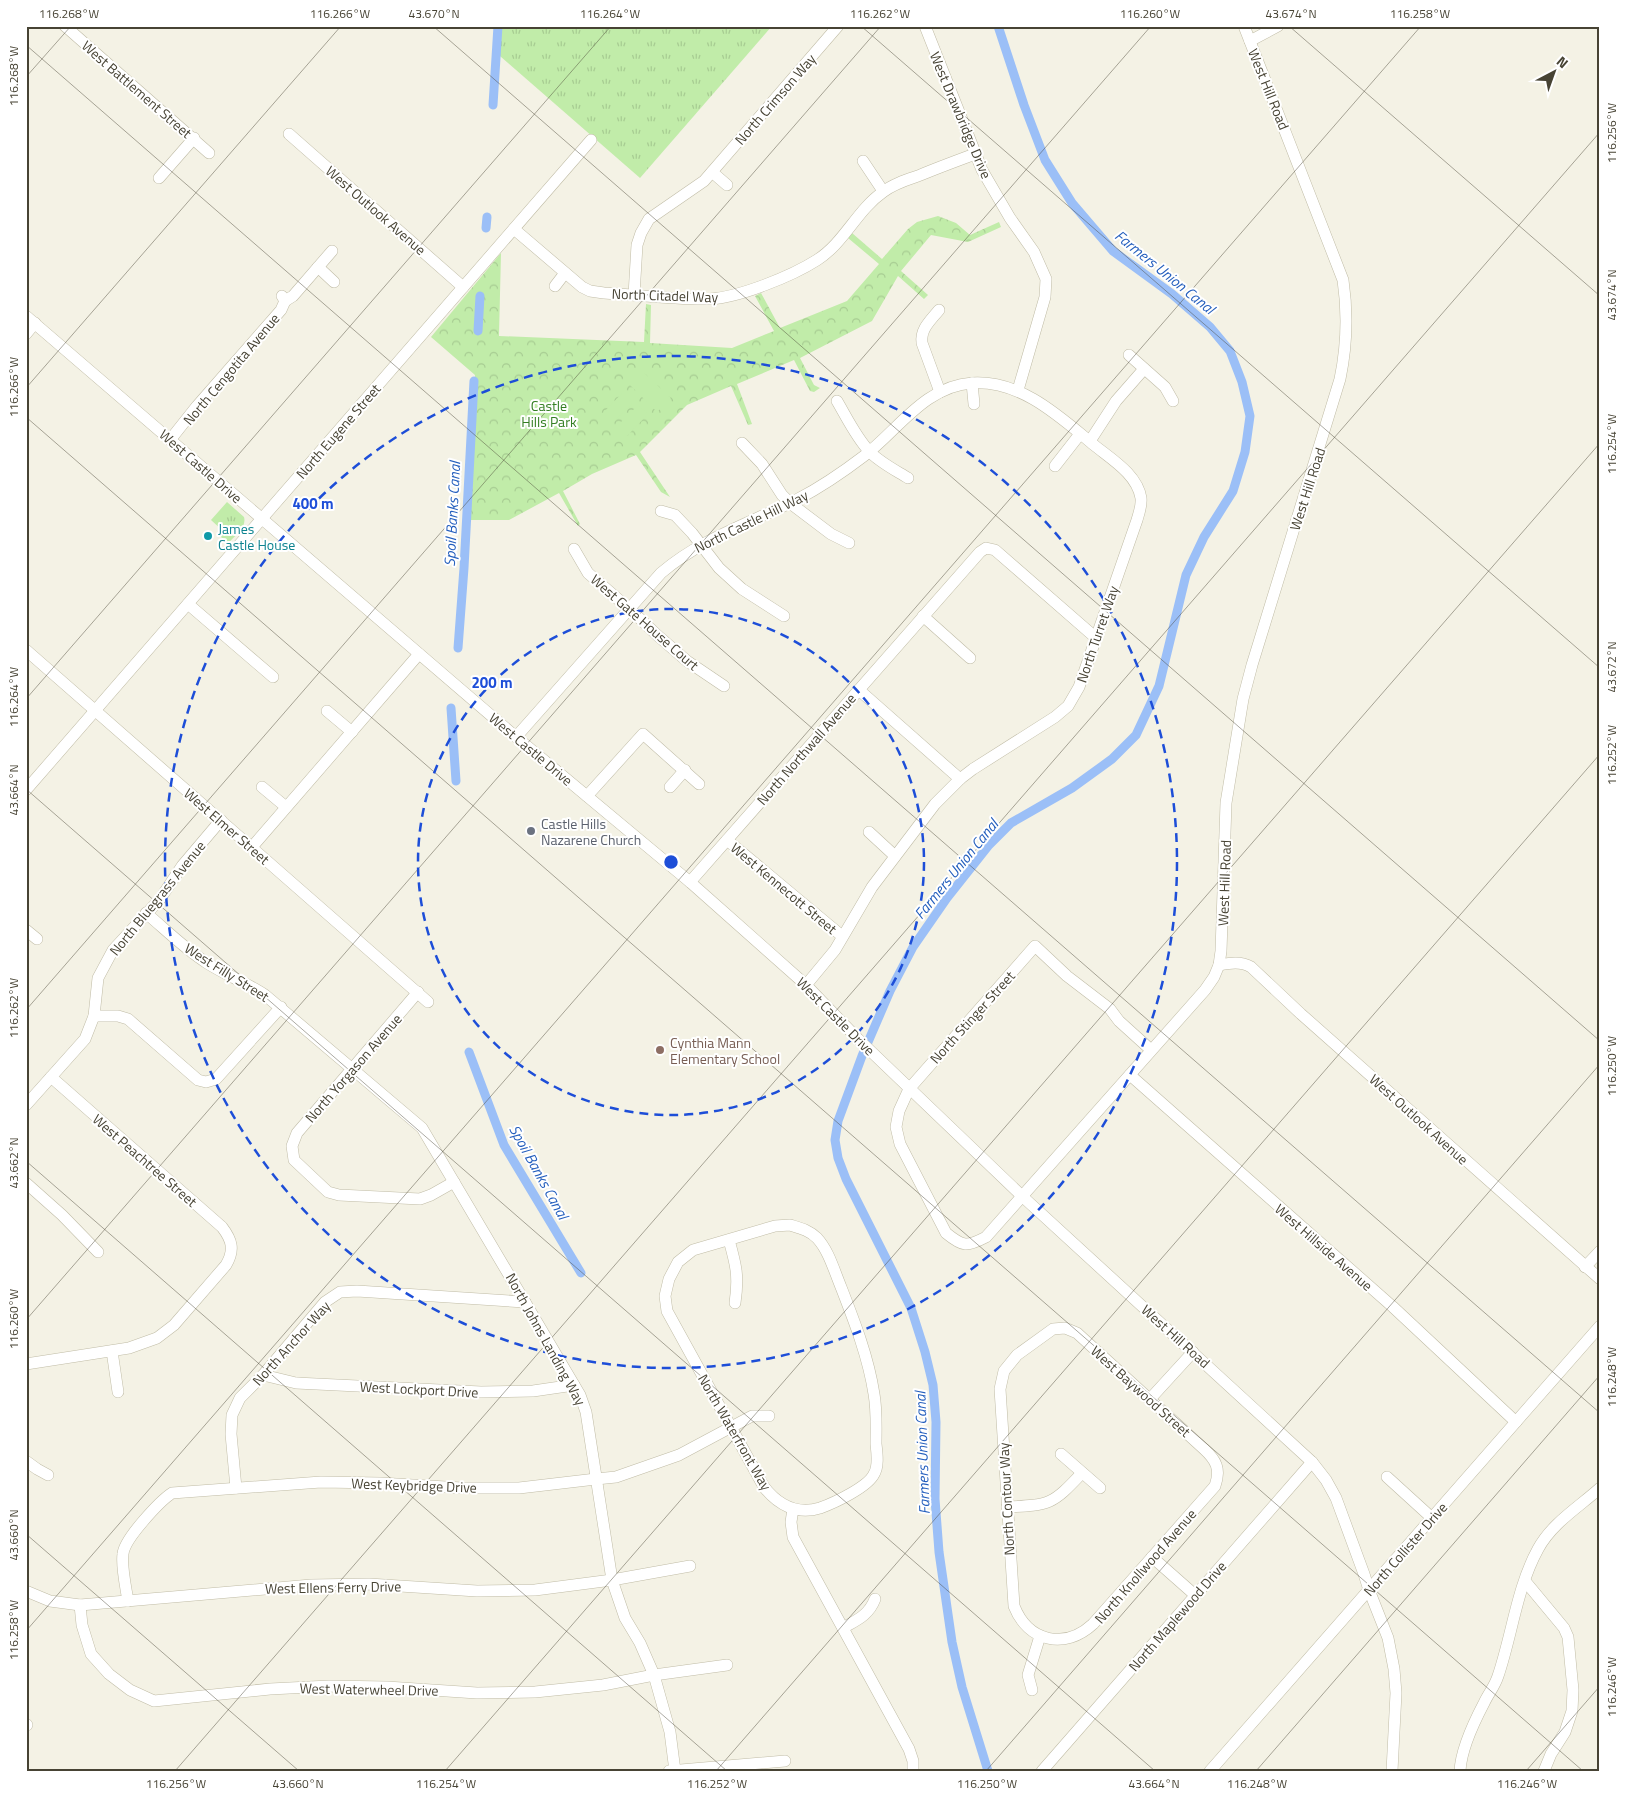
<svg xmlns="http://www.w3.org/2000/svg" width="1626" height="1797" font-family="'Titillium Web',sans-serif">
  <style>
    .grass { fill: url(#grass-tufts) }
    .forest { fill: url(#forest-crowns) }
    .pitch { fill: #c1eca9 }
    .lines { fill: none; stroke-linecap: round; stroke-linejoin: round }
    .canal { stroke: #9bbff7; stroke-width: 9 }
    .minor-casing { stroke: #c0bca6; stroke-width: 12 }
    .minor { stroke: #fff; stroke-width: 11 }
    .ticks { fill: none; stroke: #474334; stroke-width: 1; stroke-opacity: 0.45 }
    .ring { fill: none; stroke: #1d4ed8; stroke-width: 2.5; stroke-dasharray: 9 6 }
    .culture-dot { fill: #0f9aa8; stroke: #fff; stroke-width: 2 }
    .worship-dot { fill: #6b7280; stroke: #fff; stroke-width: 2 }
    .education-dot { fill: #8d6e63; stroke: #fff; stroke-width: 2 }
    .labels { text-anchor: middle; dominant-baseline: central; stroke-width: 4; stroke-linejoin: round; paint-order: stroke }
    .street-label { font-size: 14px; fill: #474334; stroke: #fff }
    .park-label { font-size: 14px; fill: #337e22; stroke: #fff }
    .culture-label { font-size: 14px; fill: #0d838f; stroke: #fff; text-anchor: start }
    .worship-label { font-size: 14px; fill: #5b616d; stroke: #fff; text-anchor: start }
    .education-label { font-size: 14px; fill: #785e54; stroke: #fff; text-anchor: start }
    .water-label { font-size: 15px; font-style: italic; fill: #235ebd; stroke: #fff }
    .centre { fill: #1d4ed8; stroke: #fff; stroke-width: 2.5 }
    .ring-label { font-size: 15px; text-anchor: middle; font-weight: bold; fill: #1d4ed8; stroke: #fff; stroke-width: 4; stroke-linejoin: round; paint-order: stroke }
    .neatline { fill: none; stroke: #474334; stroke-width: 2 }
    .ticks-label { font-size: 12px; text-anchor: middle; fill: #474334 }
  </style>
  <defs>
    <pattern id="grass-tufts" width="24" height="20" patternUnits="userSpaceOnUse" patternTransform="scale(1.25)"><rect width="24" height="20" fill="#c1eca9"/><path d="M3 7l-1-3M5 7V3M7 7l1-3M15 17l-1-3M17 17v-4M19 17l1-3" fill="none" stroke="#a7cc92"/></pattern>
    <pattern id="forest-crowns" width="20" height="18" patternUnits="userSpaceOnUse" patternTransform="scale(1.25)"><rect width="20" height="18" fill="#c1eca9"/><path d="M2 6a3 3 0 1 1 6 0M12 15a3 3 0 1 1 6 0" fill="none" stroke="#a7cc92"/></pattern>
  </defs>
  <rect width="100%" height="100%" fill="#f4f2e5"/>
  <g class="grass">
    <polygon points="495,26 772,26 640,178 493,50"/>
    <path d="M227 502 244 517C247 527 235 536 228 543L221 537 223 531 211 520Z"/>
  </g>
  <polygon class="forest" points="938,216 956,223 970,235 999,222 1001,227 968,242 931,235 901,271 928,295 924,299 898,276 872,321 800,358 814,385 820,388 814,392 810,391 794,360 737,384 752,424 748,425 731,386 687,405 640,452 670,497 661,492 636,455 592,474 563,491 580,524 578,526 559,493 509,520 468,520 475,375 431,337 501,253 499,336 644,342 646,304 651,305 650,343 732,348 774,331 755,296 761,293 780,328 847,301 879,264 848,238 852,233 882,259 908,229 917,222"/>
  <g class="pitch">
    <polygon points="640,369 671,398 657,412 627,382"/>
    <polygon points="624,391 634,401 613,423 603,413"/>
    <polygon points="638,405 648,414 627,436 617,426"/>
  </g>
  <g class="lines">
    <g class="canal">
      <polyline points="493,105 498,26"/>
      <polyline points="486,228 487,217"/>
      <polyline points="478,331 480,296"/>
      <polyline points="458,648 464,568 474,381"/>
      <polyline points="451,708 456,781"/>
      <polyline points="469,1052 504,1145 581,1273"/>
      <polyline points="988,1771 962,1687 952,1642 939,1552 935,1499 936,1422 933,1385 925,1352 911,1308 846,1179 838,1158 835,1140 838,1121 862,1056 890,991 913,947 947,898 989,845 1011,823 1072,788 1112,759 1136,735 1159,686 1186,575 1204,537 1233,491 1245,452 1250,416 1242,382 1230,351 1210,327 1172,294 1113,251 1072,203 1045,160 1024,105 998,26"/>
    </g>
    <defs>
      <g id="minor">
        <polyline points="65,26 209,153"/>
        <polyline points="925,26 982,170 1010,218 1034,252 1046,279 1045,297 1018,390"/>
        <polyline points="1250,41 1278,26"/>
        <polyline points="289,134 463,287"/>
        <polyline points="863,161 883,191"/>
        <polyline points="712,172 727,185"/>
        <polyline points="159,178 194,138"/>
        <path d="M514 229 582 287 590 291 604 293C639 295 675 300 710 299 740 297 792 276 817 260 844 243 857 210 883 192 893 184 906 180 918 176 937 168 956 161 975 154"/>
        <polyline points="318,267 334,282"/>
        <polyline points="555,286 565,273"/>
        <polyline points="634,295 637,245 641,233 649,219 704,181 838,26"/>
        <polyline points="285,301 293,296 332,251"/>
        <path d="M939 310C931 320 920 329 922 343L940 392"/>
        <polyline points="26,316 516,737 690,882 806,985 858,1039 1023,1197 1312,1462 1326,1480 1336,1498 1364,1574 1369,1590 1388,1638 1394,1669 1396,1693 1392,1771"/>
        <polyline points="26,334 35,323"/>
        <polyline points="1129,355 1165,387 1173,401"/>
        <polyline points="972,383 974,404"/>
        <path d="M837 401C847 418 856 437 869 451 879 462 895 470 908 478"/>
        <polyline points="170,440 197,406 281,310 285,301 282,296"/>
        <polyline points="1090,441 1116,401 1144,369"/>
        <polyline points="742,443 762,464 782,495 790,503 831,534 849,543"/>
        <polyline points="1055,466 1080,434"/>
        <polyline points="661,511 675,515 692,533 719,568 742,589 784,616"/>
        <polyline points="574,549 588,573 635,614 657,635 687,661 724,686"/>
        <polyline points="188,604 273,677"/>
        <polyline points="923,616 970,658"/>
        <polyline points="26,650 428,1002"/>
        <polyline points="859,690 960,779"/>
        <polyline points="327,711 352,732"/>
        <path d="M516 737 661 573C702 538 751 523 798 499 821 487 843 472 864 456 898 430 925 386 972 383 1021 380 1059 416 1094 445 1111 459 1137 474 1141 498 1142 505 1139 513 1137 520L1079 687 1068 706 1055 717 973 769 960 779 935 804 872 887 835 950 806 985"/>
        <polyline points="262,787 286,807"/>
        <polyline points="670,787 685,770"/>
        <polyline points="26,790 591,140"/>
        <polyline points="587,796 643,734 699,784"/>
        <polyline points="869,832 895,856"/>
        <polyline points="727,840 842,936"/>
        <polyline points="252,847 419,654"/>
        <polyline points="690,882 980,552 986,548 995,550 1096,638"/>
        <path d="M146 913C166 930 185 949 207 963 226 975 247 983 265 995L422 1128 580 1395 586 1412 612 1580 625 1618 640 1643 654 1675 670 1732 675 1771"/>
        <polyline points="26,930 37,939"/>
        <path d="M1219 965C1230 963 1241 961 1251 967L1301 1014 1600 1279"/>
        <polyline points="418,992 297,1133 292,1146 294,1160 328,1192 339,1195 420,1199 431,1195 454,1182"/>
        <polyline points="94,1016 118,1016 128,1019 198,1080 206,1082 216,1079 281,1007"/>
        <path d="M1151 1050 1119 1021 1110 1009 1067 976 1035 946 909 1089 899 1111 896 1127 900 1144 946 1233C963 1247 967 1247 986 1237L1205 990 1214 977 1219 965 1221 951 1226 803 1243 699 1252 665 1340 379C1347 345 1348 314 1343 280L1244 26"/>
        <polyline points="1130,1075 1393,1307 1516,1422"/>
        <polyline points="26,1105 85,1039 94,1016 98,978 113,950 160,899 182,866 221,820"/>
        <polyline points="26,1183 62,1215 98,1252"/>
        <path d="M790 1225C800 1228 809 1230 817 1238 828 1250 833 1267 839 1282 853 1318 868 1355 874 1394 877 1411 876 1428 876 1444 877 1453 879 1466 874 1474 868 1487 834 1503 820 1508 797 1515 778 1505 764 1487L667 1311 665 1296 669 1279 678 1262 693 1250 775 1226Z"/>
        <path d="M729 1240C736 1265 739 1276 735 1303"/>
        <polyline points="1585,1267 1600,1251"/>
        <path d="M1065 1328 1077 1333 1204 1449C1216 1460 1221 1469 1215 1486L1093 1624C1065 1650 1028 1642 1014 1606L1000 1389 1004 1371 1017 1355 1053 1329Z"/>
        <polyline points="112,1351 118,1392"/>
        <path d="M26 1364 129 1348 157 1338 174 1325 226 1265C235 1250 232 1240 222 1227L51 1077"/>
        <polyline points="263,1375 296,1383 481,1392 533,1391 574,1385"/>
        <polyline points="1150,1399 1193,1352"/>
        <polyline points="1061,1454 1100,1488"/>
        <polyline points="26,1461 37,1469 48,1475"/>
        <polyline points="1387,1477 1432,1518"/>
        <polyline points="236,1488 231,1434 232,1415 240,1398 263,1375 325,1302 340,1292 357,1291 525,1302"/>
        <path d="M1007 1507C1050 1505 1052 1505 1082 1473"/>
        <polyline points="793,1509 791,1522 793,1537 909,1749 913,1761 913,1771"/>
        <polyline points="1152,1557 1195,1595"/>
        <polyline points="1525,1581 1564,1628 1568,1637 1573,1690 1572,1711 1565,1732 1551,1754 1544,1771"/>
        <polyline points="26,1591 50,1601 80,1605 311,1585 369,1584 477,1591 535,1590 612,1580 690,1566"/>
        <path d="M128 1601C126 1588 121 1566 123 1554 124 1539 160 1501 172 1493L321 1482 380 1483 462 1488H519L596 1479 616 1477 679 1455 752 1416H769"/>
        <polyline points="80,1605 82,1625 91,1654 109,1674 130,1690 154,1701 270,1689 329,1686 387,1687 477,1693 535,1692 603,1685 654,1675 727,1665"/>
        <path d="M843 1628C857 1620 869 1615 875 1599"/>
        <polyline points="1032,1690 1028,1675 1040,1636"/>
        <polyline points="26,1724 27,1725"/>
        <polyline points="669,1771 785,1761"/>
        <polyline points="1042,1771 1312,1462"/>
        <polyline points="1210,1771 1600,1326"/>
        <path d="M1460 1771C1461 1750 1474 1722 1484 1703 1488 1694 1495 1686 1498 1676 1512 1635 1517 1587 1538 1549 1552 1523 1579 1507 1600 1488"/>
      </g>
    </defs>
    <use href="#minor" class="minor-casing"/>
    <use href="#minor" class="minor"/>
  </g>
  <path class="ticks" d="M433 26 1600 1041M861 26 1600 668M1289 26 1600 296M26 45 1600 1413M26 77 71 26M26 388 341 26M26 417 1583 1771M26 699 611 26M26 789 1155 1771M26 1010 881 26M26 1161 727 1771M26 1320 1151 26M26 1534 299 1771M26 1631 1421 26M175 1771 1600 132M445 1771 1600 443M716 1771 1600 754M986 1771 1600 1064M1256 1771 1600 1375M1526 1771 1600 1686"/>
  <g class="ring">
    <circle cx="671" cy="862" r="253"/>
    <circle cx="671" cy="862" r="506"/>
  </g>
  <circle class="culture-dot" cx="208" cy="536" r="5"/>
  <circle class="worship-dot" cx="531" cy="831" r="5"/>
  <circle class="education-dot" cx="660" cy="1050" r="5"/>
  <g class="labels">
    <g class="street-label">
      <text transform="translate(137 89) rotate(41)">West Battlement Street</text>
      <text transform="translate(1269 89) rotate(68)">West Hill Road</text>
      <text transform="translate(775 99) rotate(-49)">North Crimson Way</text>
      <text transform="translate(961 115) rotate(67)">West Drawbridge Drive</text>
      <text transform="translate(376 210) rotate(41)">West Outlook Avenue</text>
      <text transform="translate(665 295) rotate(2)">North Citadel Way</text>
      <text transform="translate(231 369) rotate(-50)">North Cengotita Avenue</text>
      <text transform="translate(338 431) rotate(-49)">North Eugene Street</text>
      <text transform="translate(201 466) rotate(41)">West Castle Drive</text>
      <text transform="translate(1307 489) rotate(-72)">West Hill Road</text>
      <text transform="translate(751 521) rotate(-26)">North Castle Hill Way</text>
      <text transform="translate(645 622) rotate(41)">West Gate House Court</text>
      <text transform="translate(1097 634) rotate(-71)">North Turret Way</text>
      <text transform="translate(531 749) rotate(40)">West Castle Drive</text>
      <text transform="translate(806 749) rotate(-49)">North Northwall Avenue</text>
      <text transform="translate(227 826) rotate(41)">West Elmer Street</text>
      <text transform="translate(1224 883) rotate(-88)">West Hill Road</text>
      <text transform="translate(784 888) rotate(40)">West Kennecott Street</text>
      <text transform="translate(157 898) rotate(-51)">North Bluegrass Avenue</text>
      <text transform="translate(227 972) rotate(32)">West Filly Street</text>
      <text transform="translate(836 1016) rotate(45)">West Castle Drive</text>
      <text transform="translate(972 1017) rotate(-48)">North Stinger Street</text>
      <text transform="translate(353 1068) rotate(-49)">North Yorgason Avenue</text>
      <text transform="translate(1419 1119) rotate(42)">West Outlook Avenue</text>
      <text transform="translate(145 1160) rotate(41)">West Peachtree Street</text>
      <text transform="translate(1324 1247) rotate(41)">West Hillside Avenue</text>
      <text transform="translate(1176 1336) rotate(42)">West Hill Road</text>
      <text transform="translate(546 1339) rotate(61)">North Johns Landing Way</text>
      <text transform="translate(291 1343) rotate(-48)">North Anchor Way</text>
      <text transform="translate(419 1389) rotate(3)">West Lockport Drive</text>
      <text transform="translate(1141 1391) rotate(42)">West Baywood Street</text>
      <text transform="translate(735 1432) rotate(60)">North Waterfront Way</text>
      <text transform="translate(414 1485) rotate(2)">West Keybridge Drive</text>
      <text transform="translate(1006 1499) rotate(-93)">North Contour Way</text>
      <text transform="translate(1405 1549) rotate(-49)">North Collister Drive</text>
      <text transform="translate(1145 1566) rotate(-49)">North Knollwood Avenue</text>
      <text transform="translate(333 1587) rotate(-1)">West Ellens Ferry Drive</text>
      <text transform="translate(1177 1616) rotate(-49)">North Maplewood Drive</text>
      <text transform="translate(369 1689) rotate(1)">West Waterwheel Drive</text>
    </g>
    <g class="park-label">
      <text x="549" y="405">Castle<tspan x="549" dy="16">Hills Park</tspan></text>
    </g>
    <g class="culture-label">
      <text x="218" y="528">James<tspan x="218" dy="16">Castle House</tspan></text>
    </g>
    <g class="worship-label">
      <text x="541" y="823">Castle Hills<tspan x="541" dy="16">Nazarene Church</tspan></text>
    </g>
    <g class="education-label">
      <text x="670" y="1042">Cynthia Mann<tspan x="670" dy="16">Elementary School</tspan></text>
    </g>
    <g class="water-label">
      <text transform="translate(1165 272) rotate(39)">Farmers Union Canal</text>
      <text transform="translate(452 514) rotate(-87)">Spoil Banks Canal</text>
      <text transform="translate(956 869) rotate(-51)">Farmers Union Canal</text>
      <text transform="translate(539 1172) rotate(61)">Spoil Banks Canal</text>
      <text transform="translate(922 1453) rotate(-92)">Farmers Union Canal</text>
    </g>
  </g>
  <circle cx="671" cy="862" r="8" class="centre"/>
  <g class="ring-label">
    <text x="313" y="509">400 m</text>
    <text x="492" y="688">200 m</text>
  </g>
  <rect width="1626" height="1797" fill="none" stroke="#ffffff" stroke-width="55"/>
  <g transform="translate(1554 72) rotate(41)" stroke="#ffffff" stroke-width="4" paint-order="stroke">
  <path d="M0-4L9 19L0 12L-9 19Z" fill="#474334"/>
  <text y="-8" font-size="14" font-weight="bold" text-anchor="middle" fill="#474334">N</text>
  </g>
  <rect x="28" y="28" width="1570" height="1742" class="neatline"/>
  <g class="ticks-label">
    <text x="69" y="18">116.268°W</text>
    <text x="340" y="18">116.266°W</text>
    <text x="434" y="18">43.670°N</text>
    <text x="610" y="18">116.264°W</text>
    <text x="880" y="18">116.262°W</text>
    <text x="1150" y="18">116.260°W</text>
    <text x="1291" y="18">43.674°N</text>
    <text x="1420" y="18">116.258°W</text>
    <text transform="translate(14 76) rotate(-90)" y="4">116.268°W</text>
    <text transform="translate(1612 133) rotate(-90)" y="4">116.256°W</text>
    <text transform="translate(1612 295) rotate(-90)" y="4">43.674°N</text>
    <text transform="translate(14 387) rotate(-90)" y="4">116.266°W</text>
    <text transform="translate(1612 444) rotate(-90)" y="4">116.254°W</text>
    <text transform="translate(1612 667) rotate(-90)" y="4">43.672°N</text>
    <text transform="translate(14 697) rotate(-90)" y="4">116.264°W</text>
    <text transform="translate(1612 755) rotate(-90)" y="4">116.252°W</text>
    <text transform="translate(14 790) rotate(-90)" y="4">43.664°N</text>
    <text transform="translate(14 1008) rotate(-90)" y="4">116.262°W</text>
    <text transform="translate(1612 1066) rotate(-90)" y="4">116.250°W</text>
    <text transform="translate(14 1163) rotate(-90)" y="4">43.662°N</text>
    <text transform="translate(14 1319) rotate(-90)" y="4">116.260°W</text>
    <text transform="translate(1612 1377) rotate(-90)" y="4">116.248°W</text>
    <text transform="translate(14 1535) rotate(-90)" y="4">43.660°N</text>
    <text transform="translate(14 1630) rotate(-90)" y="4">116.258°W</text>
    <text transform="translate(1612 1687) rotate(-90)" y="4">116.246°W</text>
    <text x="176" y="1788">116.256°W</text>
    <text x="298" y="1788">43.660°N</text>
    <text x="446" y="1788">116.254°W</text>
    <text x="717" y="1788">116.252°W</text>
    <text x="987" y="1788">116.250°W</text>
    <text x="1154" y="1788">43.664°N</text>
    <text x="1257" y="1788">116.248°W</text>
    <text x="1527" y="1788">116.246°W</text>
  </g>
</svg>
